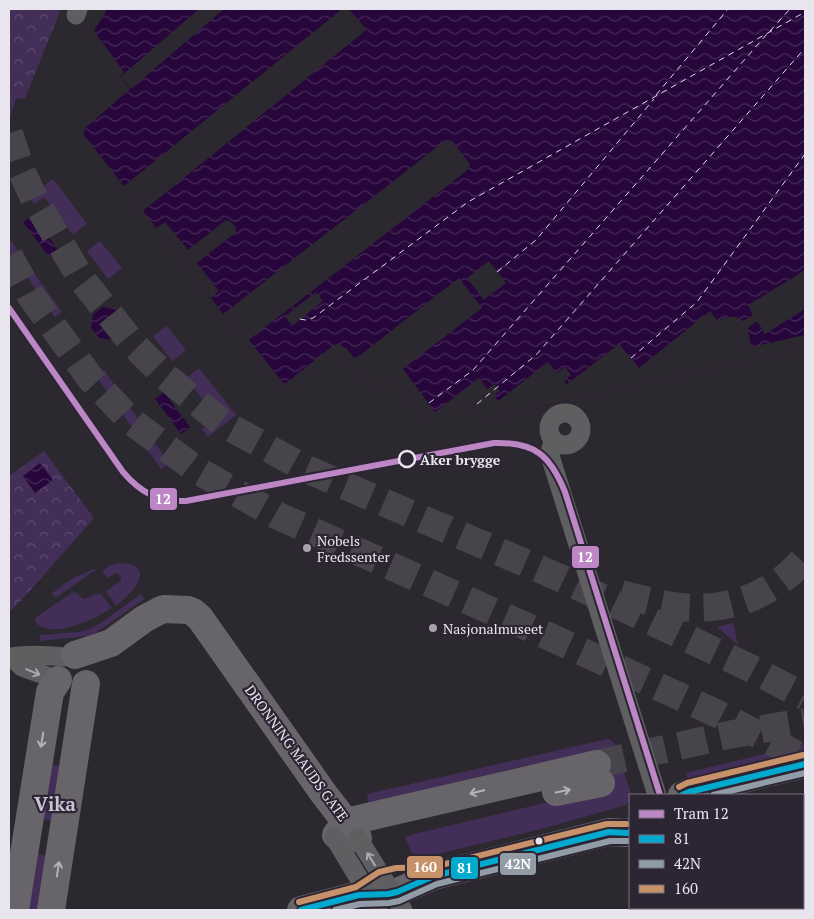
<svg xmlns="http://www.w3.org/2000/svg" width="814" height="919" font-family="'PT Serif',serif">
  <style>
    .grass { fill: #432e58 }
    .forest { fill: url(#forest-crowns) }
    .water { fill: url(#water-waves) }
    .pier { fill: #2c2830 }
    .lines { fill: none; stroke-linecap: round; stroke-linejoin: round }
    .ferry { stroke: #e4daf0; stroke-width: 1; stroke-dasharray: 6 5; stroke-linecap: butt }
    .highway-tunnel { stroke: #48444c; stroke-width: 28; stroke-dasharray: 28 14; stroke-linecap: butt }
    .minor { stroke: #5f5e60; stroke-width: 19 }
    .highway { stroke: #67646a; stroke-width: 28 }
    .minor-bridge { stroke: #5f5e60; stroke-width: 19 }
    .bus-1-casing { stroke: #2c2533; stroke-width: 10 }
    .bus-2-casing { stroke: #2c2533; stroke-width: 10 }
    .bus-3-casing { stroke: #2c2533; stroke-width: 10 }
    .bus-1 { stroke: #00a9ce; stroke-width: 6 }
    .bus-2 { stroke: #929ca6; stroke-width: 6 }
    .bus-3 { stroke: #c7916a; stroke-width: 6 }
    .tram-1-casing { stroke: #2c2533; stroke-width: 10 }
    .tram-1 { stroke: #bd87c6; stroke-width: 6 }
    .oneway { stroke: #aba8ae }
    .oneway2 { stroke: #b5b1b9 }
    .stop-dot { fill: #2c2533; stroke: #e9e5ee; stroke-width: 2.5 }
    .poi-dot { fill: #a7a3ac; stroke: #2c2533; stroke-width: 2 }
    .bus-dot { fill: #e9e5ee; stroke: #2c2533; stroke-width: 2 }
    .labels { text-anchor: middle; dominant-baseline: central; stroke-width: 4.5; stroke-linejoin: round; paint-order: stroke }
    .stop-label { font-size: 14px; font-weight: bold; fill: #e9e5ee; stroke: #2c2533; text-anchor: start }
    .poi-label { font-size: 14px; fill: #e9e5ee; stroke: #2c2533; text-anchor: start }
    .street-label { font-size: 14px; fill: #e9e5ee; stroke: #2c2533 }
    .district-label { font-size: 19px; font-weight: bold; fill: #cbc2d5; stroke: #2c2533 }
    .line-badge { stroke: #2c2533; stroke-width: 2 }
    .badge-label { font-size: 14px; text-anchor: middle; font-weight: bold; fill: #fff }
  </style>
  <defs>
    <pattern id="forest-crowns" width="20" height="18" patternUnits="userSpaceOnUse" patternTransform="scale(1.25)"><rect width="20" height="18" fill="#432e58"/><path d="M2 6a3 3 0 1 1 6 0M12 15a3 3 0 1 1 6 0" fill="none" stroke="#5e4c70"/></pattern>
    <pattern id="water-waves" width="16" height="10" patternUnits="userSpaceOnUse" patternTransform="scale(1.25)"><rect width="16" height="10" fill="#26063b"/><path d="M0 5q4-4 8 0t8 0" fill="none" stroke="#462a58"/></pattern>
  </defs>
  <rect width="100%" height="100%" fill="#2c2830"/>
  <g class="grass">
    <polygon points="53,179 87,224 73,235 44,197 34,204 29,197"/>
    <polygon points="9,238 62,312 55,317 9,252"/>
    <polygon points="100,241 122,268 108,279 87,251"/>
    <polygon points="167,326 186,350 172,361 153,336"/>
    <polygon points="199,368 236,415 208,437 202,429 216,417 186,378"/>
    <polygon points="104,370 164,456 179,446 184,453 161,469 96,376"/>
    <path d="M120 563C159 565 132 594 116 606L106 591 121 581V577L118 574 115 573 107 578 102 571 111 565Z"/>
    <polygon points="94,569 97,569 55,598 52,593 73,578"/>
    <path d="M73 592C80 593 80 598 84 599 89 599 92 592 101 594L112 608C94 619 56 639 37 624L35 618Z"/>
    <polygon points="141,594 144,599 100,630 91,635 77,637 40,641 40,635 79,632 87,630 101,623"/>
    <polygon points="733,623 738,645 717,627"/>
    <polygon points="607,739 611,740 615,744 631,794 630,800 626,805 545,828 429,856 413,854 405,838 410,835 603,789 596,756 524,766 369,804 367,794"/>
    <polygon points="805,744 805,752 688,781 686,773"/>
    <polygon points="51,764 61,766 58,822 37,818"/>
    <polygon points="31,853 52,857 43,910 21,910"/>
  </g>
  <g class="forest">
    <polygon points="9,9 61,9 25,98 16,99 9,120"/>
    <polygon points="44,451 94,518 36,584 9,613 9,476"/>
    <polygon points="803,812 805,814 805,864 803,863"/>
  </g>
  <g class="water">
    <polygon points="107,9 805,9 805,348 548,405 485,421 468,402 425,420 392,378 378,389 331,353 287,388 280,387 84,135 84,129 130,89 120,77 124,72 94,31"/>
    <polygon points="33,215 58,250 49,257 23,222"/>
    <polygon points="103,307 116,309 124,320 122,332 112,340 99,338 91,328 93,314"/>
    <polygon points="164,392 190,427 181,434 155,399"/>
    <polygon points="40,463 53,480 35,493 23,476"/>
  </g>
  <g class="pier">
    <polygon points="199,9 224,9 131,89 120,77"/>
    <polygon points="342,9 349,9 365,28 365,31 143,211 124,186"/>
    <polygon points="446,140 452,141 470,164 469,169 249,340 283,383 286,383 334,345 338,344 346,348 355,359 459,278 482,308 403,369 435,412 479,378 487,389 494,384 500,391 494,396 498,401 548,362 557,373 565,367 571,375 564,381 567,384 619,344 639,368 710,311 718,322 723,318 730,317 736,317 743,321 753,315 748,305 805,270 805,309 765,334 757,321 748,328 751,347 805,335 805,348 548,405 485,421 468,402 425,420 392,378 378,389 331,353 287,388 280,387 223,314"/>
    <polygon points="226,220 230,221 236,228 236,232 197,263 219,291 211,298 156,228 165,222 188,250"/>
    <polygon points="489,261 506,283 484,300 467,278"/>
    <polygon points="316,292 323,301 292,326 285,316"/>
  </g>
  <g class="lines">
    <g class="ferry">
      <polyline points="770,31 790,9"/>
      <polyline points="656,95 728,9"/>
      <polyline points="497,272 536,240 654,99"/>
      <polyline points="300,319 305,320 313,318 468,202 805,12"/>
      <polyline points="631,358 697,302 805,154"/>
      <polyline points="429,403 473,370 767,34"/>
      <polyline points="477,404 536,355 805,48"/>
    </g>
    <g class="highway-tunnel">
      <polyline points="9,133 21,170 35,200 80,277 133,344 166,377 224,424 306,469 558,577 752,669 805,697"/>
      <polyline points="9,256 31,296 91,379 131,421 195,469 276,515 539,632 720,715 805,759"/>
      <path d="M621 594C641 599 661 605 681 607 730 612 773 595 805 558"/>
      <polyline points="597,764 733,734 805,722"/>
    </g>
    <g class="minor">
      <polyline points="76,15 78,9"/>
      <circle cx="565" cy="429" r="16"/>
      <path d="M554 442C550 448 550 452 551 459L657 795"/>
      <polyline points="12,657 22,667 58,680"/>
      <path d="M12 657C29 654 46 655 64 657"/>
      <polyline points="682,908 683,910"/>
      <polyline points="703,908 704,910"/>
    </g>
    <g class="highway">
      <polyline points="75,655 111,643 144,619 159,611 164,609 188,610 193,612 200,618 324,794 358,838"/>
      <polyline points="556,792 601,783"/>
      <polyline points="682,795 689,792 805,764"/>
      <polyline points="336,835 346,822 597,764"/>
      <polyline points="15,910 50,692 58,680"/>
      <polyline points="51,910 86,684"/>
      <polyline points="301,910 359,895 388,894 397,892 434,876 609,832 627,833 630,832"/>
    </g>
    <g class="minor-bridge">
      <polyline points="334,837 378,910"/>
      <polyline points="358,838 403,910"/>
    </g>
    <defs>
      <g id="bus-1">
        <polyline points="682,795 689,792 805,764"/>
        <polyline points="301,910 359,895 388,894 397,892 434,876 609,832 627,833 630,832"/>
      </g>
      <g id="bus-2">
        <polyline points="713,795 805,773"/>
        <polyline points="335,910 360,904 389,903 399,901 437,884 610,841 630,841"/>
      </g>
      <g id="bus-3">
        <polyline points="679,787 687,783 803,755"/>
        <polyline points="299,902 356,887 379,872 396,868 433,867 607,824 627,824"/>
      </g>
    </defs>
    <use href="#bus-1" class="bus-1-casing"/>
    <use href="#bus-2" class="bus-2-casing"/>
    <use href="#bus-3" class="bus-3-casing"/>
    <use href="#bus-1" class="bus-1"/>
    <use href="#bus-2" class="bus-2"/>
    <use href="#bus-3" class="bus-3"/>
    <defs>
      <path id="tram-1" d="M9 308 123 472C141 493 158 502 186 501L494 443C535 442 550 455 565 492L660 795"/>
    </defs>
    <use href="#tram-1" class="tram-1-casing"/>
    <use href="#tram-1" class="tram-1"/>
  </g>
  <defs><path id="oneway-shaft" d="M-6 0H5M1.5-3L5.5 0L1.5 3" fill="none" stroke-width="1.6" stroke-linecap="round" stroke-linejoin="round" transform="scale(1.25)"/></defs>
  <g class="oneway">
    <use href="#oneway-shaft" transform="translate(33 672) rotate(22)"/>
    <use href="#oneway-shaft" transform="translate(371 859) rotate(-122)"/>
  </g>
  <g class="oneway2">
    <use href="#oneway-shaft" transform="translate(42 740) rotate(99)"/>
    <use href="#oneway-shaft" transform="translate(563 791) rotate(-12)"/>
    <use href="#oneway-shaft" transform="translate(477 792) rotate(167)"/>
    <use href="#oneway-shaft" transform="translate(58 869) rotate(-81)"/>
  </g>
  <circle class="stop-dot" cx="407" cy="459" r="8"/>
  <g class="poi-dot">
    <circle cx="307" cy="548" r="5"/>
    <circle cx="433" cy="628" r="5"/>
  </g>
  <circle class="bus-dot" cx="539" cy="841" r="4.5"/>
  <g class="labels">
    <g class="stop-label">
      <text x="420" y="459">Aker brygge</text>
    </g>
    <g class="poi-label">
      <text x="317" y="540">Nobels<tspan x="317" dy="16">Fredssenter</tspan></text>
      <text x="443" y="628">Nasjonalmuseet</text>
    </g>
    <g class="street-label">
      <text transform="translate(297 753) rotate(54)">DRONNING MAUDS GATE</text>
    </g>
    <g class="district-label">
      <text x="55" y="803">Vika</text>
    </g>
  </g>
  <g class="line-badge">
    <rect x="149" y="487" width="29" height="24" rx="5" fill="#bd87c6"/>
    <rect x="571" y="545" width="29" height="24" rx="5" fill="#bd87c6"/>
    <rect x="499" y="852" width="38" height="24" rx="5" fill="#929ca6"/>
    <rect x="406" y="855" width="38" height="24" rx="5" fill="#c7916a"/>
    <rect x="450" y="856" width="29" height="24" rx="5" fill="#00a9ce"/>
  </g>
  <g class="badge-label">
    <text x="163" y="504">12</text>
    <text x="585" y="562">12</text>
    <text x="518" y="869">42N</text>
    <text x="425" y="872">160</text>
    <text x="465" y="873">81</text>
  </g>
  <rect width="814" height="919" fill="none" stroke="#e9e5ee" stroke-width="20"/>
  <rect x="629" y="794" width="175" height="115" fill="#2c2533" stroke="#78727e"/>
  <rect x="639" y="810" width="25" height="8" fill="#bd87c6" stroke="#78727e"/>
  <text x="674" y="819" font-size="15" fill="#e9e5ee">Tram 12</text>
  <rect x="639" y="835" width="25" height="8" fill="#00a9ce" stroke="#78727e"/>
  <text x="674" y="844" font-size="15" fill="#e9e5ee">81</text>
  <rect x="639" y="860" width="25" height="8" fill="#929ca6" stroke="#78727e"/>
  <text x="674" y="869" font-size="15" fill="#e9e5ee">42N</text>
  <rect x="639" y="885" width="25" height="8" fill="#c7916a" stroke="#78727e"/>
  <text x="674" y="894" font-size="15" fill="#e9e5ee">160</text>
</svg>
